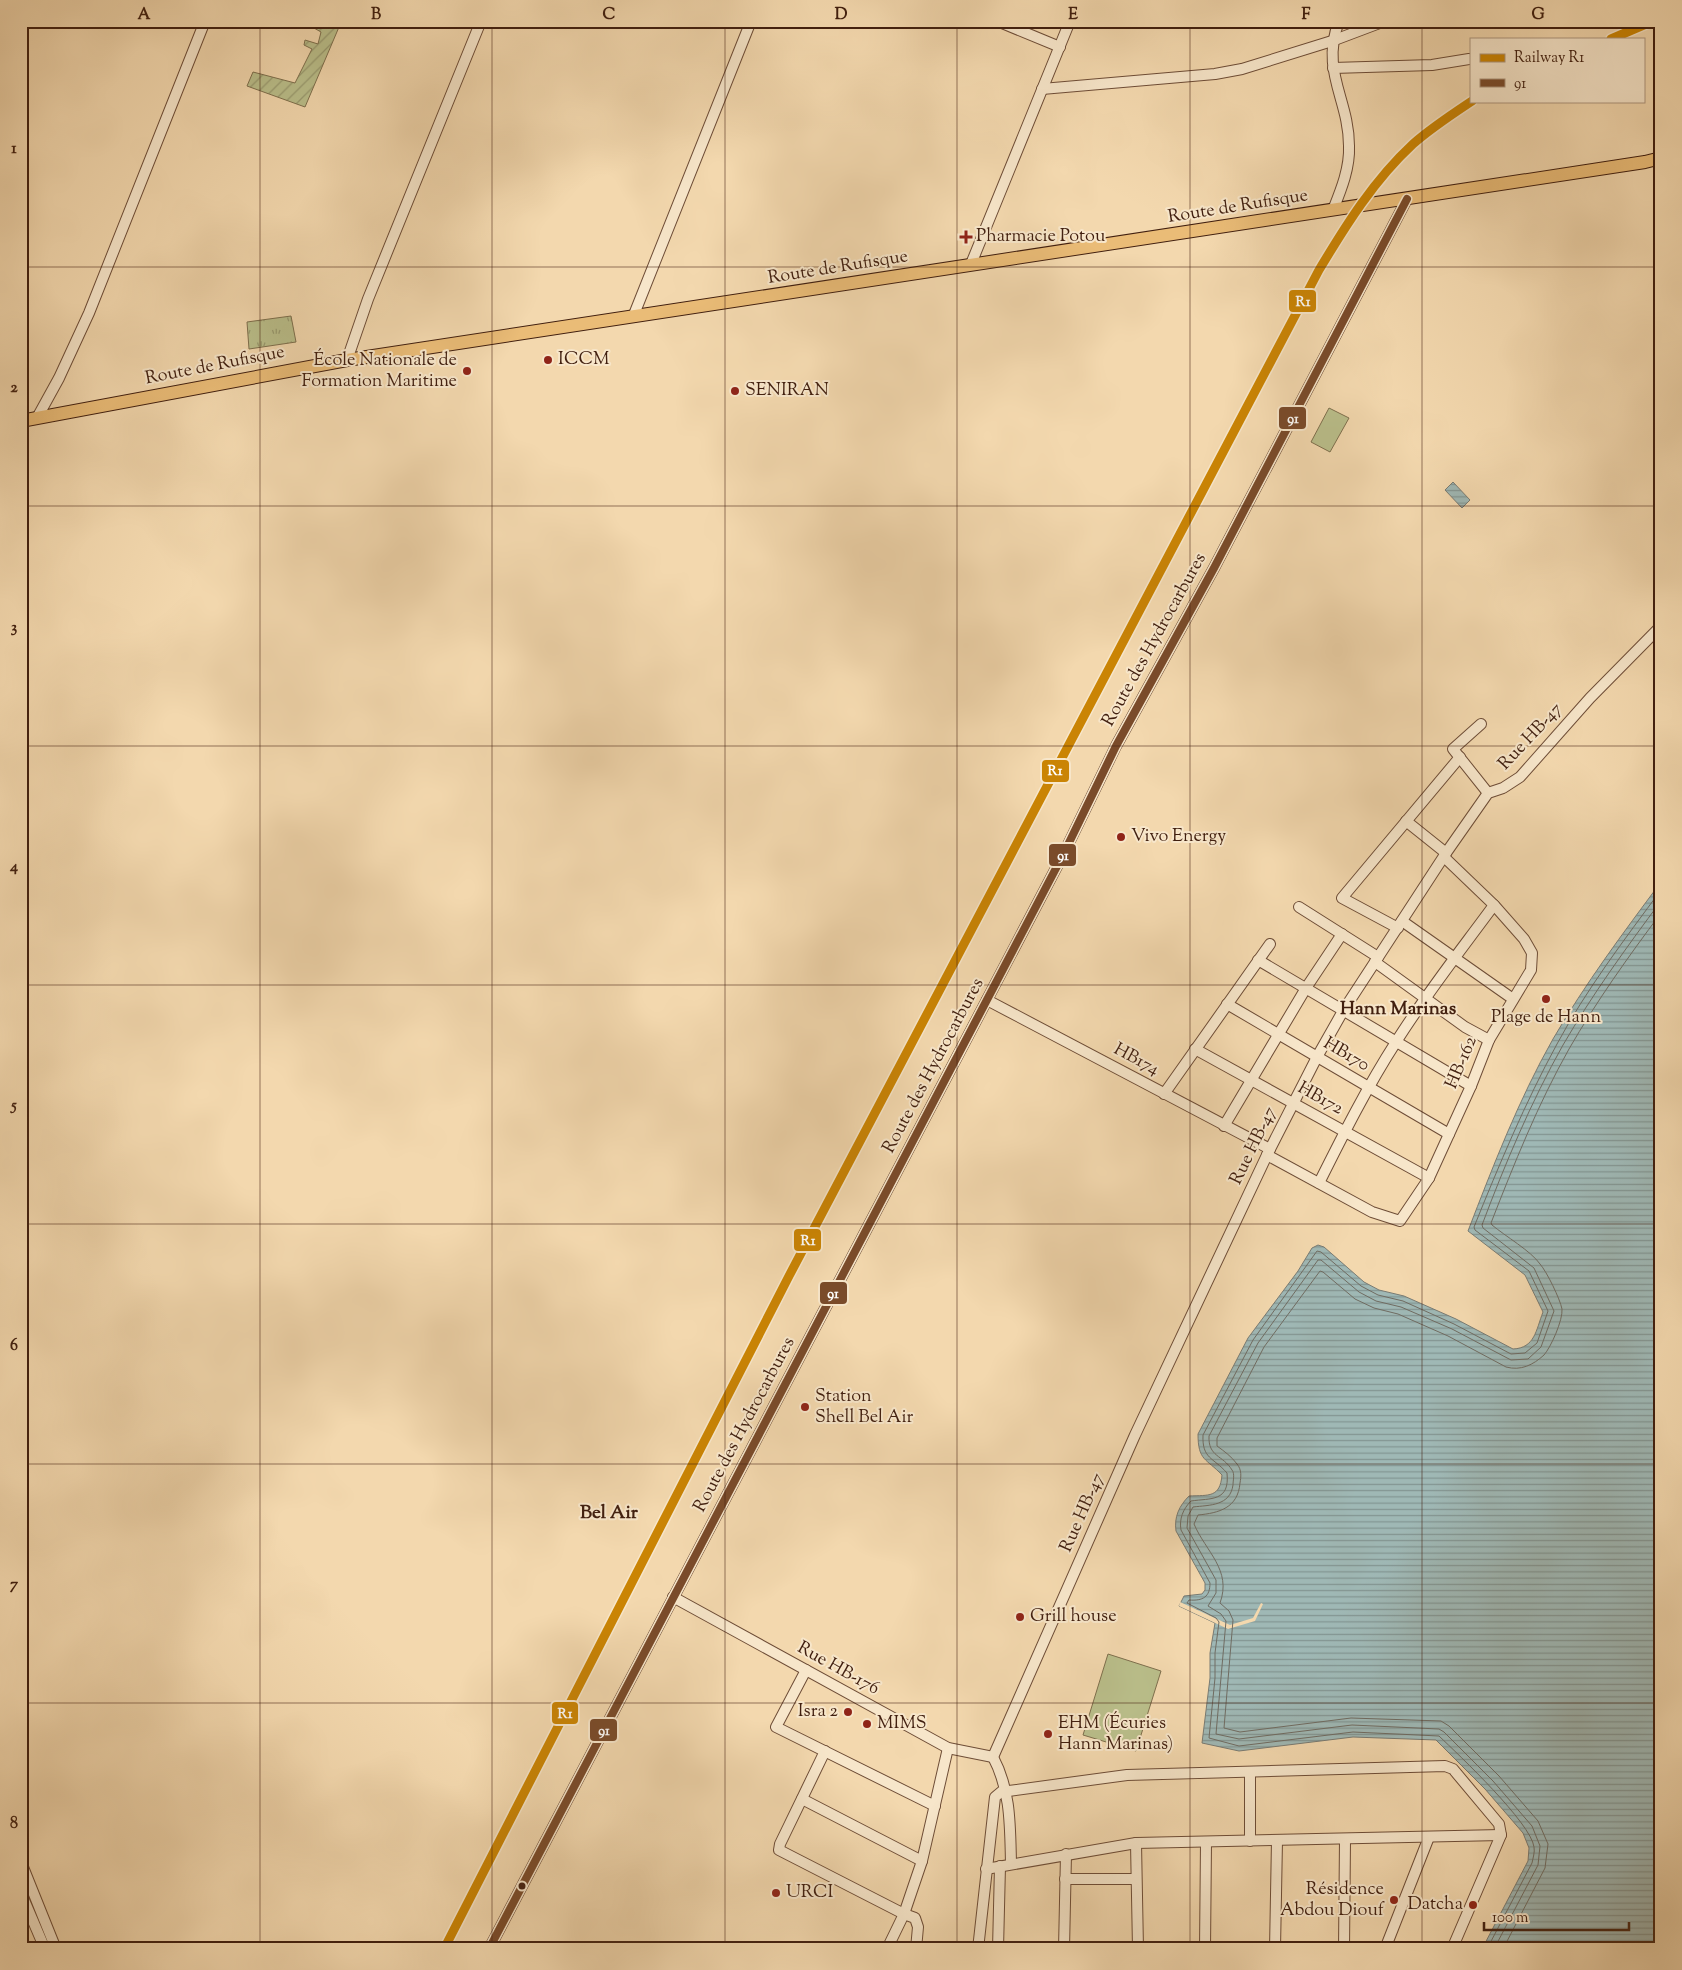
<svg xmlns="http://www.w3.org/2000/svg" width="1682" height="1970" font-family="'Sorts Mill Goudy',serif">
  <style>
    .grass { fill: url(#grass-tufts); stroke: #7e6f4d }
    .park { fill: #babf8b; stroke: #7e6f4d }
    .garden { fill: url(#garden-furrows); stroke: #7e6f4d }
    .water { fill: url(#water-rules); stroke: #797b73 }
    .pier { fill: #f3d8ae }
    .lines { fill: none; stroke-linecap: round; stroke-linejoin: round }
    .shore { stroke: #706c62; stroke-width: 1 }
    .minor-casing { stroke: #6e4d37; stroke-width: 12 }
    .major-casing { stroke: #411f0f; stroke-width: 14 }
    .minor { stroke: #f7e6ca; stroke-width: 10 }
    .major { stroke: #eabc77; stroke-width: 12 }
    .bus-1-casing { stroke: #f7e6ca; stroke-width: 11 }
    .bus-1 { stroke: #7a4b2a; stroke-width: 8 }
    .rail-1-casing { stroke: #f7e6ca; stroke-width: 12 }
    .rail-1 { stroke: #ca8404; stroke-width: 9 }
    .grid { fill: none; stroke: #411f0f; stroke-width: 1; stroke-opacity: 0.55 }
    .poi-dot { fill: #8f2418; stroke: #f7e6ca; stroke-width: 2 }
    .bus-dot { fill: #411f0f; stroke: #f7e6ca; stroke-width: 2 }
    .labels { text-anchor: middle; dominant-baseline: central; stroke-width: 4; stroke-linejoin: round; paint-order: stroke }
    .street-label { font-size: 18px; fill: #411f0f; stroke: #f7e6ca }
    .poi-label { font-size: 18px; fill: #411f0f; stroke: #f7e6ca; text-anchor: start }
    .neighbourhood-label { font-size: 19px; font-weight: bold; fill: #411f0f; stroke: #f7e6ca }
    .line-badge { stroke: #f7e6ca; stroke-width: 2 }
    .badge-label { font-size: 14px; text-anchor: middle; font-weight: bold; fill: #fff }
    .neatline { fill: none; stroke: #411f0f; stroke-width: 2 }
    .grid-label { font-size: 16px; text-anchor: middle; font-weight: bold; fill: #411f0f }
  </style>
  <defs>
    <pattern id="grass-tufts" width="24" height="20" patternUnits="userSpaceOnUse" patternTransform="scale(1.25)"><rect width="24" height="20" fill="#babf8b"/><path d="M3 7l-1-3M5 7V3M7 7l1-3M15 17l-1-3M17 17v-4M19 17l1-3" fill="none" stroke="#999b70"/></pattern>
    <pattern id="garden-furrows" width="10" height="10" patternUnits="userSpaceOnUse" patternTransform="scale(1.25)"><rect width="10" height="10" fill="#babf8b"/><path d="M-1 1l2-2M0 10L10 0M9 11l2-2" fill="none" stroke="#999b70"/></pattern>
    <pattern id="water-rules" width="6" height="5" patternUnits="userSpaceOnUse" patternTransform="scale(1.25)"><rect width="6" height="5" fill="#9fb8b5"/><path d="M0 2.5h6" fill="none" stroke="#839592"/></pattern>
  </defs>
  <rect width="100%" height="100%" fill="#f3d8ae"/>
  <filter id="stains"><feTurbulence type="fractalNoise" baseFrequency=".004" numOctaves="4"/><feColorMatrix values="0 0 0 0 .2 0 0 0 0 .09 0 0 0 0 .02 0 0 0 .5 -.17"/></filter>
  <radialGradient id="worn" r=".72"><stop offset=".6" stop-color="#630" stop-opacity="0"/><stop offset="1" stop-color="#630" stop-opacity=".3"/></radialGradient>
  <polygon class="grass" points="291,316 296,342 249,349 247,322"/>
  <g class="park">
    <polygon points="1329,408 1349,418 1330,452 1311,442"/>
    <polygon points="1108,1654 1161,1671 1136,1751 1083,1735"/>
  </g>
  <polygon class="garden" points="308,21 326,21 339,27 305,107 247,86 253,72 295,83 312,49 304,45 305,40 318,44 321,32 307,24"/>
  <g class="water">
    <polygon points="1453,482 1470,500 1462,508 1445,490"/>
    <path d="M1661 882V1949H1482L1528 1861 1529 1848 1523 1833 1485 1789 1436 1740 1353 1737 1239 1751 1202 1743 1210 1678V1653L1215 1623 1179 1606 1184 1596 1202 1594 1205 1590V1583L1176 1531C1174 1517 1179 1506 1189 1496 1209 1495 1220 1498 1222 1475 1206 1458 1198 1461 1198 1434L1248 1338 1298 1271 1312 1248 1318 1245 1324 1247 1364 1282 1379 1290 1404 1296 1456 1319 1513 1349C1535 1348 1536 1330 1543 1312L1525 1275 1468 1231C1493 1166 1519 1099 1553 1039 1585 984 1623 933 1661 882Z"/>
  </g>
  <polygon class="pier" points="1180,1602 1230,1625 1253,1618 1261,1603 1263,1604 1255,1621 1228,1629 1179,1606"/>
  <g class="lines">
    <g class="shore">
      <path d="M1487 1949 1532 1863C1533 1858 1535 1852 1534 1847 1531 1823 1459 1755 1439 1736L1353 1732 1239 1746 1209 1738 1215 1678V1653L1219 1622 1216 1618 1187 1603 1189 1600C1203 1601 1210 1597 1210 1583L1181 1530C1179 1519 1183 1509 1191 1501 1211 1498 1230 1502 1227 1473 1213 1457 1202 1459 1203 1435L1253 1340 1317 1251 1321 1252 1361 1286 1378 1295 1403 1301 1454 1324 1511 1354 1525 1353 1537 1343 1548 1311 1529 1271 1475 1230 1474 1227C1499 1165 1525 1103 1557 1044 1586 990 1624 940 1661 890"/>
      <path d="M1494 1949 1538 1865 1540 1846 1532 1826 1493 1781 1444 1732 1439 1729 1352 1725 1239 1739 1216 1734 1226 1621 1221 1614 1208 1606 1216 1593V1580L1187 1528 1188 1516 1193 1507C1210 1505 1230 1506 1233 1485 1233 1480 1235 1474 1232 1470 1223 1455 1208 1457 1209 1436L1258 1343 1318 1260H1321L1359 1292 1376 1301 1401 1307 1452 1329 1511 1360 1528 1359 1541 1347 1554 1311 1534 1268 1483 1228 1482 1225C1505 1164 1531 1102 1563 1045 1592 995 1626 948 1661 901"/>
      <path d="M1503 1949 1545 1868 1548 1844 1538 1821 1499 1776 1449 1726 1441 1721 1351 1718 1240 1732 1224 1728 1233 1620 1229 1611 1220 1603C1232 1570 1206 1552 1194 1524L1198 1515C1219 1513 1238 1508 1240 1483 1241 1477 1242 1470 1237 1464 1232 1457 1224 1451 1217 1446V1438L1264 1347 1320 1271 1323 1272 1355 1299 1374 1308 1398 1314 1448 1336 1506 1367C1521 1371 1533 1365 1544 1355 1551 1347 1563 1320 1562 1309 1560 1299 1547 1272 1540 1264 1531 1251 1505 1236 1492 1225L1491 1223C1514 1164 1538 1104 1569 1049 1596 1002 1628 957 1661 913"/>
    </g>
    <defs>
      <g id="minor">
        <polyline points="997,21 1060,47"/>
        <polyline points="1333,68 1432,65 1469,59"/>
        <polyline points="1042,89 1215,74 1242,69 1332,41 1385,21"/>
        <path d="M1333 210C1341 190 1350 168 1349 146 1349 99 1320 71 1339 21"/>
        <polyline points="971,264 1070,21"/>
        <polyline points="633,317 751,21"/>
        <polyline points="347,360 368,299 481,21"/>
        <polyline points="37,418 59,378 89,313 205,21"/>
        <polyline points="1481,724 1453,749 1488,793"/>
        <polyline points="1406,821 1446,853"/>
        <polyline points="1299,907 1378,957"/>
        <polyline points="1402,921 1513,999"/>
        <polyline points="1398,928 1342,898 1460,757"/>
        <polyline points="1258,960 1471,1086"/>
        <polyline points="1375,962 1465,1027 1489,1040"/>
        <polyline points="987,1000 1270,1149"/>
        <polyline points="1227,1004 1449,1134"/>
        <polyline points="1195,1049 1429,1178"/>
        <polyline points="1164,1094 1270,944"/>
        <polyline points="1224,1126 1306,988 1342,934"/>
        <polyline points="1267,1155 1372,1212 1400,1221 1429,1178 1471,1086 1489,1040 1531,970 1532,953 1524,939 1494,905 1444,857"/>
        <path d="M1319 1183C1343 1135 1367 1087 1396 1042 1426 994 1461 950 1494 905"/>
        <polyline points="673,1597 948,1748 993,1757"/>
        <polyline points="806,1670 776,1727 935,1806"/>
        <polyline points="825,1751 780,1844 779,1850 904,1914 915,1918 918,1927 916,1949"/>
        <polyline points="993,1757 1135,1435 1267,1155 1317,1057 1343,1011 1446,853 1488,793 1503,788 1520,777 1590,698 1661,626"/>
        <path d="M993 1757C1011 1791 1010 1826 1011 1863"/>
        <polyline points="1250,1772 1250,1841"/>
        <polyline points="802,1799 922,1861"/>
        <polyline points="1136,1843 1138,1949"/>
        <polyline points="21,1862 56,1949"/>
        <polyline points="986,1869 1136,1843 1501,1835"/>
        <polyline points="1065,1879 1136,1879"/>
        <polyline points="21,1893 45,1949"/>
        <polyline points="489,1949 1064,853 1116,746 1214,568 1407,199"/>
        <polyline points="887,1949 904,1914 922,1861 948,1748"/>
        <polyline points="978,1949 995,1797 1001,1792 1127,1775 1445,1766 1453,1769 1499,1824 1501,1835 1452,1949"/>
        <polyline points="998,1949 1000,1866"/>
        <polyline points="1064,1949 1066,1854"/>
        <polyline points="1205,1949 1206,1842"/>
        <polyline points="1275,1949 1277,1840"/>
        <polyline points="1344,1949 1345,1839"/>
        <polyline points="1385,1949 1429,1837"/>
      </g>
      <polyline id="major" points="21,421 347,360 1645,162 1661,158"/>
    </defs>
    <use href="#minor" class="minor-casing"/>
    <use href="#major" class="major-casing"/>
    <use href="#minor" class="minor"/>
    <use href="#major" class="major"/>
    <defs>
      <polyline id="bus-1" points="489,1949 1064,853 1116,746 1214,568 1407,199"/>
    </defs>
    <use href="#bus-1" class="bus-1-casing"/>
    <use href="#bus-1" class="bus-1"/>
    <defs>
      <g id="rail-1">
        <polyline points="1611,39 1653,21"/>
        <path d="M444 1949 789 1276 1319 270C1346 225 1374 180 1413 144 1431 128 1451 115 1472 101"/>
      </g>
    </defs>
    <use href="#rail-1" class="rail-1-casing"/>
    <use href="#rail-1" class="rail-1"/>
  </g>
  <path class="grid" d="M260 21V1949M492 21V1949M725 21V1949M957 21V1949M1190 21V1949M1422 21V1949M21 267H1661M21 506H1661M21 746H1661M21 985H1661M21 1224H1661M21 1464H1661M21 1703H1661"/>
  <g class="poi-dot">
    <path d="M963.5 229.5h5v5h5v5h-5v5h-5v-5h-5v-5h5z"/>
    <circle cx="548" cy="360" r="5"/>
    <circle cx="467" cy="371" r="5"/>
    <circle cx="735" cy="391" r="5"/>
    <circle cx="1121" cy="837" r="5"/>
    <circle cx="1546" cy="999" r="5"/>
    <circle cx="805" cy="1407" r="5"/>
    <circle cx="1020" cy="1617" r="5"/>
    <circle cx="848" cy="1712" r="5"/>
    <circle cx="867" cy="1724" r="5"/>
    <circle cx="1048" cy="1734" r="5"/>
    <circle cx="776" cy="1893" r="5"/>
    <circle cx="1394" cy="1900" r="5"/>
    <circle cx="1473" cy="1905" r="5"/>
  </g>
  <circle class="bus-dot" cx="522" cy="1886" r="4.5"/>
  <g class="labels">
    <g class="street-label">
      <text transform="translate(1238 207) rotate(-9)">Route de Rufisque</text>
      <text transform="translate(838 268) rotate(-9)">Route de Rufisque</text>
      <text transform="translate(215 366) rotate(-11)">Route de Rufisque</text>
      <text transform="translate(1155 640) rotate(-61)">Route des Hydrocarbures</text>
      <text transform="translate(1531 737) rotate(-47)">Rue HB-47</text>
      <text transform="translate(1346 1055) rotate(30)">HB170</text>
      <text transform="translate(1136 1060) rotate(28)">HB174</text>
      <text transform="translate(1462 1063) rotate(-67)">HB-162</text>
      <text transform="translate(934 1066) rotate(-62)">Route des Hydrocarbures</text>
      <text transform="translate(1320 1099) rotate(29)">HB172</text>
      <text transform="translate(1254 1146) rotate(-64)">Rue HB-47</text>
      <text transform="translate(745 1425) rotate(-62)">Route des Hydrocarbures</text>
      <text transform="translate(1083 1513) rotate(-66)">Rue HB-47</text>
      <text transform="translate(838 1669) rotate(29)">Rue HB-176</text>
    </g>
    <g class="poi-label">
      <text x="976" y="237">Pharmacie Potou</text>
      <text x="558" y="360">ICCM</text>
      <text x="457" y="361" text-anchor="end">École Nationale de<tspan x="457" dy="21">Formation Maritime</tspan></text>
      <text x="745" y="391">SENIRAN</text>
      <text x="1131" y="837">Vivo Energy</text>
      <text x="1546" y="1018" text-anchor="middle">Plage de Hann</text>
      <text x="815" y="1397">Station<tspan x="815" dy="21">Shell Bel Air</tspan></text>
      <text x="1030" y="1617">Grill house</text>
      <text x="838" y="1712" text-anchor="end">Isra 2</text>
      <text x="877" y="1724">MIMS</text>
      <text x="1058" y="1724">EHM (Écuries<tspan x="1058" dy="21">Hann Marinas)</tspan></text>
      <text x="1384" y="1890" text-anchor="end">Résidence<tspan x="1384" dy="21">Abdou Diouf</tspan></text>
      <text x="786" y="1893">URCI</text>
      <text x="1463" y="1905" text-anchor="end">Datcha</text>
    </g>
    <g class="neighbourhood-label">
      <text x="1398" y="1009">Hann Marinas</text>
      <text x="609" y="1513">Bel Air</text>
    </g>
  </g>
  <g class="line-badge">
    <rect x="1288" y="289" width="29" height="24" rx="5" fill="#ca8404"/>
    <rect x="1278" y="406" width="29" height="24" rx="5" fill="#7a4b2a"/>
    <rect x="1041" y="759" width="29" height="24" rx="5" fill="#ca8404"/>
    <rect x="1048" y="843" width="29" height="24" rx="5" fill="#7a4b2a"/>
    <rect x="793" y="1228" width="29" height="24" rx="5" fill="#ca8404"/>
    <rect x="819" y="1281" width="29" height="24" rx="5" fill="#7a4b2a"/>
    <rect x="551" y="1701" width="28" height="24" rx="5" fill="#ca8404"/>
    <rect x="589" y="1718" width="29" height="24" rx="5" fill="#7a4b2a"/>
  </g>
  <g class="badge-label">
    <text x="1303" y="306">R1</text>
    <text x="1293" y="423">91</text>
    <text x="1055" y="775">R1</text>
    <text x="1063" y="860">91</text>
    <text x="808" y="1245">R1</text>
    <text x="833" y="1298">91</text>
    <text x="565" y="1718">R1</text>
    <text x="604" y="1735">91</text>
  </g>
  <rect width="1682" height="1970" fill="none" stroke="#f3d8ae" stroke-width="55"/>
  <rect x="1470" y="38" width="175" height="65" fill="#f7e6ca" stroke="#ae967f"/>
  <rect x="1480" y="54" width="25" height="8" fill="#ca8404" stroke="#ae967f"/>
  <text x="1514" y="62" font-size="15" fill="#411f0f">Railway R1</text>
  <rect x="1480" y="79" width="25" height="8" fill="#7a4b2a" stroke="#ae967f"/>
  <text x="1514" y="88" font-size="15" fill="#411f0f">91</text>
  <path d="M1484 1922v8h145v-8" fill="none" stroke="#411f0f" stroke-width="2.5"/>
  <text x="1492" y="1922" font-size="15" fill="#411f0f" stroke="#f7e6ca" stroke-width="4" paint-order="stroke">100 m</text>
  <rect x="28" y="28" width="1626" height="1914" class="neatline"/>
  <g class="grid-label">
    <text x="144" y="19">A</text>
    <text x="376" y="19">B</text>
    <text x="609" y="19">C</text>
    <text x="841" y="19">D</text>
    <text x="1073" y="19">E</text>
    <text x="1306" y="19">F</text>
    <text x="1538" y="19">G</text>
    <text x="14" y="153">1</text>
    <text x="14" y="392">2</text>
    <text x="14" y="632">3</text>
    <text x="14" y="871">4</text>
    <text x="14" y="1110">5</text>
    <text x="14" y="1350">6</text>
    <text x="14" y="1589">7</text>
    <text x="14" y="1828">8</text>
  </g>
  <rect width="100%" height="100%" filter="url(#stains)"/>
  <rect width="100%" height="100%" fill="url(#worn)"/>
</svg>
